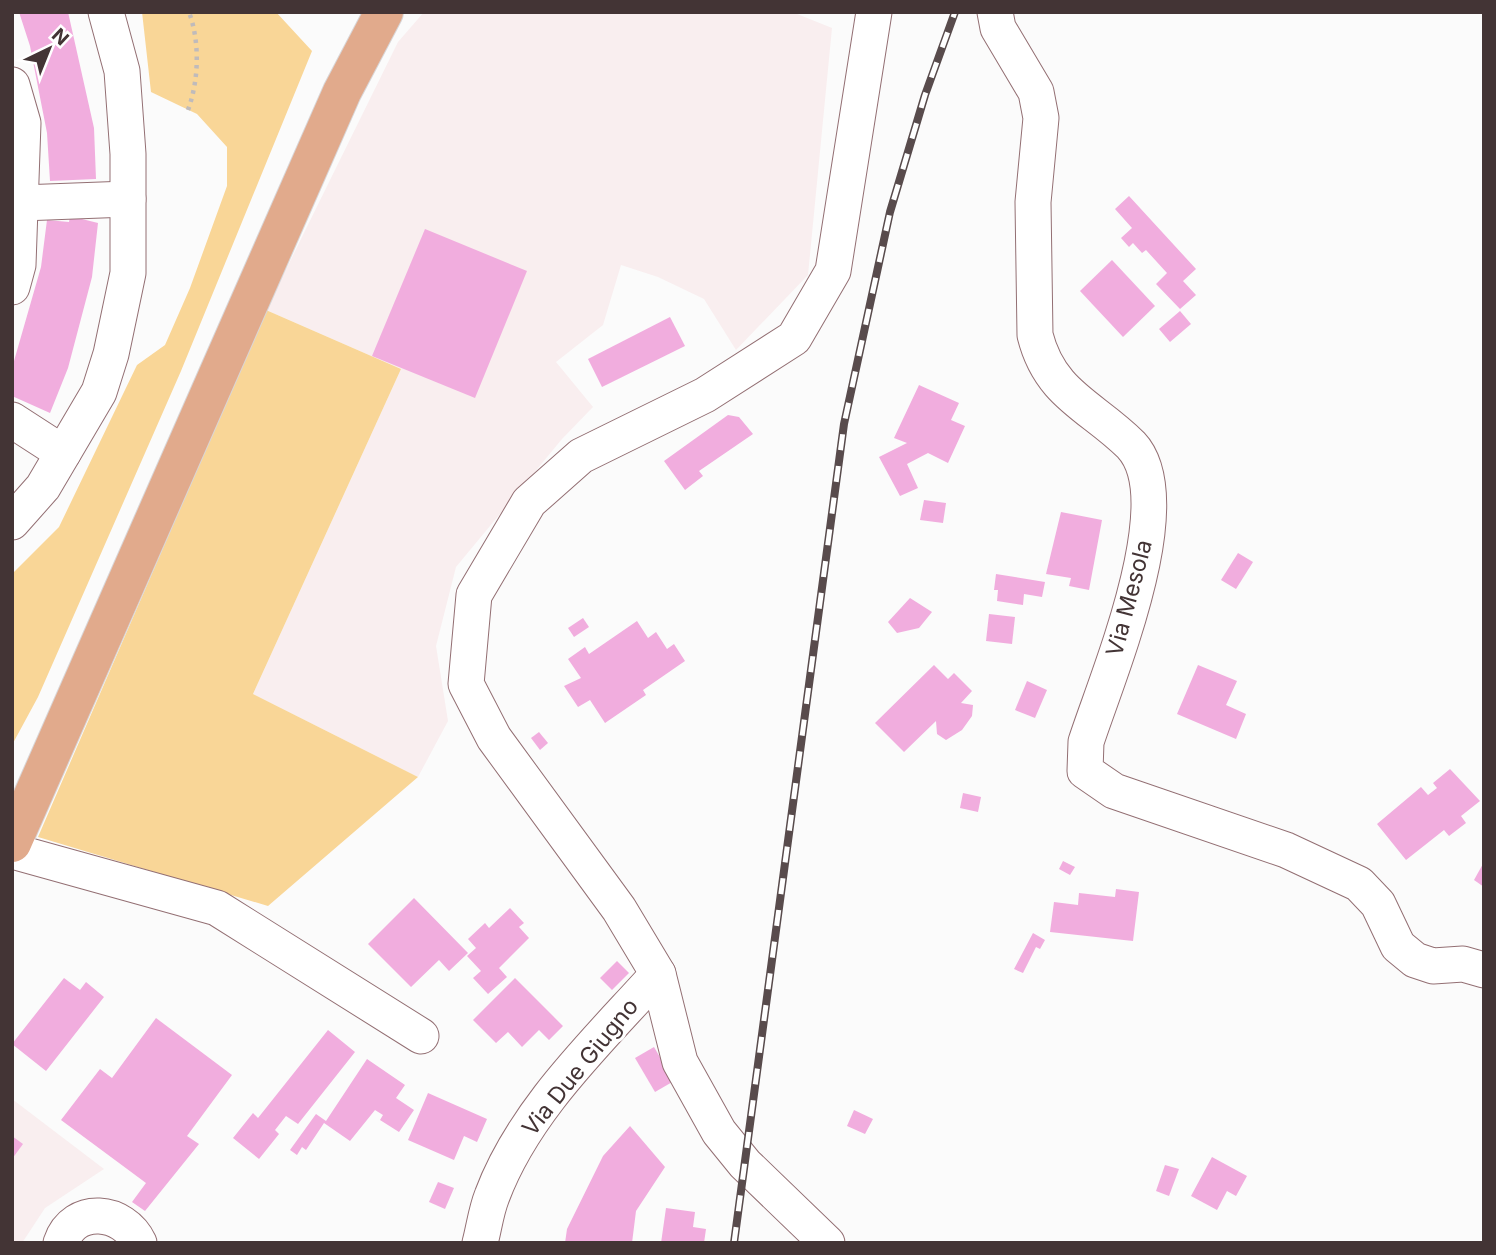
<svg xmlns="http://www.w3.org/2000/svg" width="1496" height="1255" font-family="Inter,sans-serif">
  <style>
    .built { fill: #f9eeef }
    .green { fill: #f9d697 }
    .building { fill: #f1adde }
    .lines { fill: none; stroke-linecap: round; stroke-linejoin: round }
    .minor-casing { stroke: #936f73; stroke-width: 37 }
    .major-casing { stroke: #d9d6d7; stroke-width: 40 }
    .path { stroke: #c0bbbb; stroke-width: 4.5; stroke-dasharray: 3.5 5; stroke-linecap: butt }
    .minor { stroke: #fff; stroke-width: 35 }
    .major { stroke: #e1aa8c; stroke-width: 38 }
    .rail-casing { stroke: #584b4c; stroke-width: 8 }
    .rail { stroke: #fff; stroke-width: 5; stroke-dasharray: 16; stroke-linecap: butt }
    .labels { text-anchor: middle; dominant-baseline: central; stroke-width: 6; stroke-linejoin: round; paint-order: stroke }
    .street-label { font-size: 23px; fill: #433435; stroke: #fff }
  </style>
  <rect width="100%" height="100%" fill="#fbfbfb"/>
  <g class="built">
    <polygon points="424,12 792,12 832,28 808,275 736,350 704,299 658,277 621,265 603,325 556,362 593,407 562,439 456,567 436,646 448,721 418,777 253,694 401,369 266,310 398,42"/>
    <polygon points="12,1099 104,1169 45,1208 22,1243 12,1243"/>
  </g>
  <g class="green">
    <polygon points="142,12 276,12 312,51 181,371 38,697 12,745 12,574 59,527 137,365 165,345 190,288 227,186 227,147 197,114 151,92"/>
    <polygon points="266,310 401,369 253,694 418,777 268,906 38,837"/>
  </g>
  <g class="building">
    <polygon points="19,12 68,12 94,128 96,179 50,181 47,133 30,46"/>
    <polygon points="1129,196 1196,269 1183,281 1196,295 1180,309 1156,284 1167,273 1146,250 1142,253 1133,243 1129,247 1121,238 1132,228 1115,209"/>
    <polygon points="70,216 98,223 92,277 68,368 50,413 12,396 12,368 41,267 47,220 69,222"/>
    <polygon points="425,229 527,271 475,398 372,356"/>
    <polygon points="1112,260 1155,306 1123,337 1080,291"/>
    <polygon points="1180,311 1191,324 1170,342 1159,329"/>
    <polygon points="670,317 685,346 602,387 588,359"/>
    <polygon points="919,385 959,403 951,420 965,426 948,463 928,453 907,464 918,488 900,496 879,457 907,443 894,438"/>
    <polygon points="728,415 739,417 753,434 699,471 703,476 685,490 664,461"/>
    <polygon points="924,500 946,503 943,523 920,520"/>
    <polygon points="1061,512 1102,520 1089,590 1069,586 1071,578 1046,574"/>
    <polygon points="1238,553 1253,562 1236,589 1221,580"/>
    <polygon points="996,574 1045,582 1042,597 1024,594 1023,605 997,601 998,590 994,590"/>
    <polygon points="910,598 932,612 919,628 897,633 888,622"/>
    <polygon points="989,614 1015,617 1012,644 986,641"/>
    <polygon points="583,618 589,627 574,637 568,628"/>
    <polygon points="637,621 648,638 656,632 667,649 674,644 685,661 643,690 646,695 605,723 590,700 578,707 564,686 581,678 568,659 585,647 589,654"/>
    <polygon points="934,665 948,679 954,673 972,691 961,703 973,705 972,716 962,730 946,740 937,734 936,721 904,752 875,723"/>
    <polygon points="1198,665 1237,681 1226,705 1246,714 1236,739 1177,714"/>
    <polygon points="1027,681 1047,690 1035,718 1015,710"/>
    <polygon points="539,732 548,743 540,750 531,738"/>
    <polygon points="1450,769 1480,801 1461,816 1466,823 1449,836 1444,830 1406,860 1377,824 1421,787 1428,795 1437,788 1433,783"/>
    <polygon points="963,793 981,797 978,812 960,808"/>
    <polygon points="1063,861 1075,867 1070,875 1059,869"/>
    <polygon points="1484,862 1484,887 1474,880"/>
    <polygon points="1116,889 1139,892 1133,941 1050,932 1054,902 1078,905 1079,893 1115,897"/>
    <polygon points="414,898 468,953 449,971 439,960 411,987 368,944"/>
    <polygon points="510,908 524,923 519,927 529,938 499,968 507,977 488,994 473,978 481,971 467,956 476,948 468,939 485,923 489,928"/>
    <polygon points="1033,933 1045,940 1040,949 1036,947 1023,973 1014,969"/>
    <polygon points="617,961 629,973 612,990 600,978"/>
    <polygon points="64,978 80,990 86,982 104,997 46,1071 12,1044"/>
    <polygon points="515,978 563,1026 549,1040 539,1030 522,1047 508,1032 496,1043 473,1020"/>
    <polygon points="156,1018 232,1075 187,1136 199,1144 145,1211 132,1202 146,1183 61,1120 100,1069 112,1078"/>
    <polygon points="328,1030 355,1052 298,1124 286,1116 275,1130 279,1134 259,1159 233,1138 253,1113 258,1118"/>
    <polygon points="654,1047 674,1081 655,1092 635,1058"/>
    <polygon points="367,1059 405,1085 396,1098 414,1110 399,1132 380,1120 383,1115 375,1110 350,1141 324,1123 306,1150 302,1147 297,1155 290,1150 316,1114 326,1121"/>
    <polygon points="428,1093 487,1119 477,1142 464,1136 454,1160 408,1140"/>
    <polygon points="854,1110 873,1119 865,1134 847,1126"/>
    <polygon points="630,1126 665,1167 636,1211 632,1243 565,1243 567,1229 603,1156"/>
    <polygon points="12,1136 23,1144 12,1159"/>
    <polygon points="1212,1157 1247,1176 1236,1196 1227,1191 1217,1210 1191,1196"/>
    <polygon points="1165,1165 1179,1169 1169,1196 1156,1191"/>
    <polygon points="438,1182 454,1188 445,1209 429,1202"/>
    <polygon points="666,1208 695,1212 693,1227 706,1229 704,1243 661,1243"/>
  </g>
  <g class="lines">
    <defs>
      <g id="minor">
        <path d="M995 12 998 28 1036 92 1041 118 1033 202 1035 335C1050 395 1092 406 1131 445 1183 500 1107 677 1086 742L1085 771 1114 791 1286 850 1359 884 1378 904 1398 946 1415 960 1433 966 1463 964 1484 970"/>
        <polyline points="12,85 23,123 18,265 12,287"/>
        <polyline points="21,203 128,199"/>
        <polyline points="12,420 63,453"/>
        <polyline points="12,522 43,487 99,392 111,354 128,273 128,154 122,71 106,12"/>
        <polyline points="12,851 217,908 421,1036"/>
        <path d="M61 1243C74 1204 124 1210 139 1243"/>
        <path d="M480 1243C484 1228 486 1211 492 1196 524 1110 598 1041 658 974"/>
        <polyline points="827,1243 745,1164 719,1132 680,1062 658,974 619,909 494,738 466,684 474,595 529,502 581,456 705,395 794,338 833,271 874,12"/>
      </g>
      <polyline id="major" points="12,843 342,92 384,12"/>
    </defs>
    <use href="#minor" class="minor-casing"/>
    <use href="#major" class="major-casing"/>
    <path class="path" d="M188 110C199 80 200 42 189 12"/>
    <use href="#minor" class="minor"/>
    <use href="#major" class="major"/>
    <defs>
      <polyline id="rail" points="734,1243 844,424 890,212 925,95 955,12"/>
    </defs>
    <use href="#rail" class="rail-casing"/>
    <use href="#rail" class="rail"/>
  </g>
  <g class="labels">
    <g class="street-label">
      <text transform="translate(1129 598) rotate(-75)">Via Mesola</text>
      <text transform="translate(580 1067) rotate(-51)">Via Due Giugno</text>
    </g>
  </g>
  <rect width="1496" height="1255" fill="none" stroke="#433435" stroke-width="28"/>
  <g transform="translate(49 49) rotate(43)" stroke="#ffffff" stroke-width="5" paint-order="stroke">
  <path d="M0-5L12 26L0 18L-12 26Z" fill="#433435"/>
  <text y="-10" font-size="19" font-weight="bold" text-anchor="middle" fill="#433435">N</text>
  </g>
</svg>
